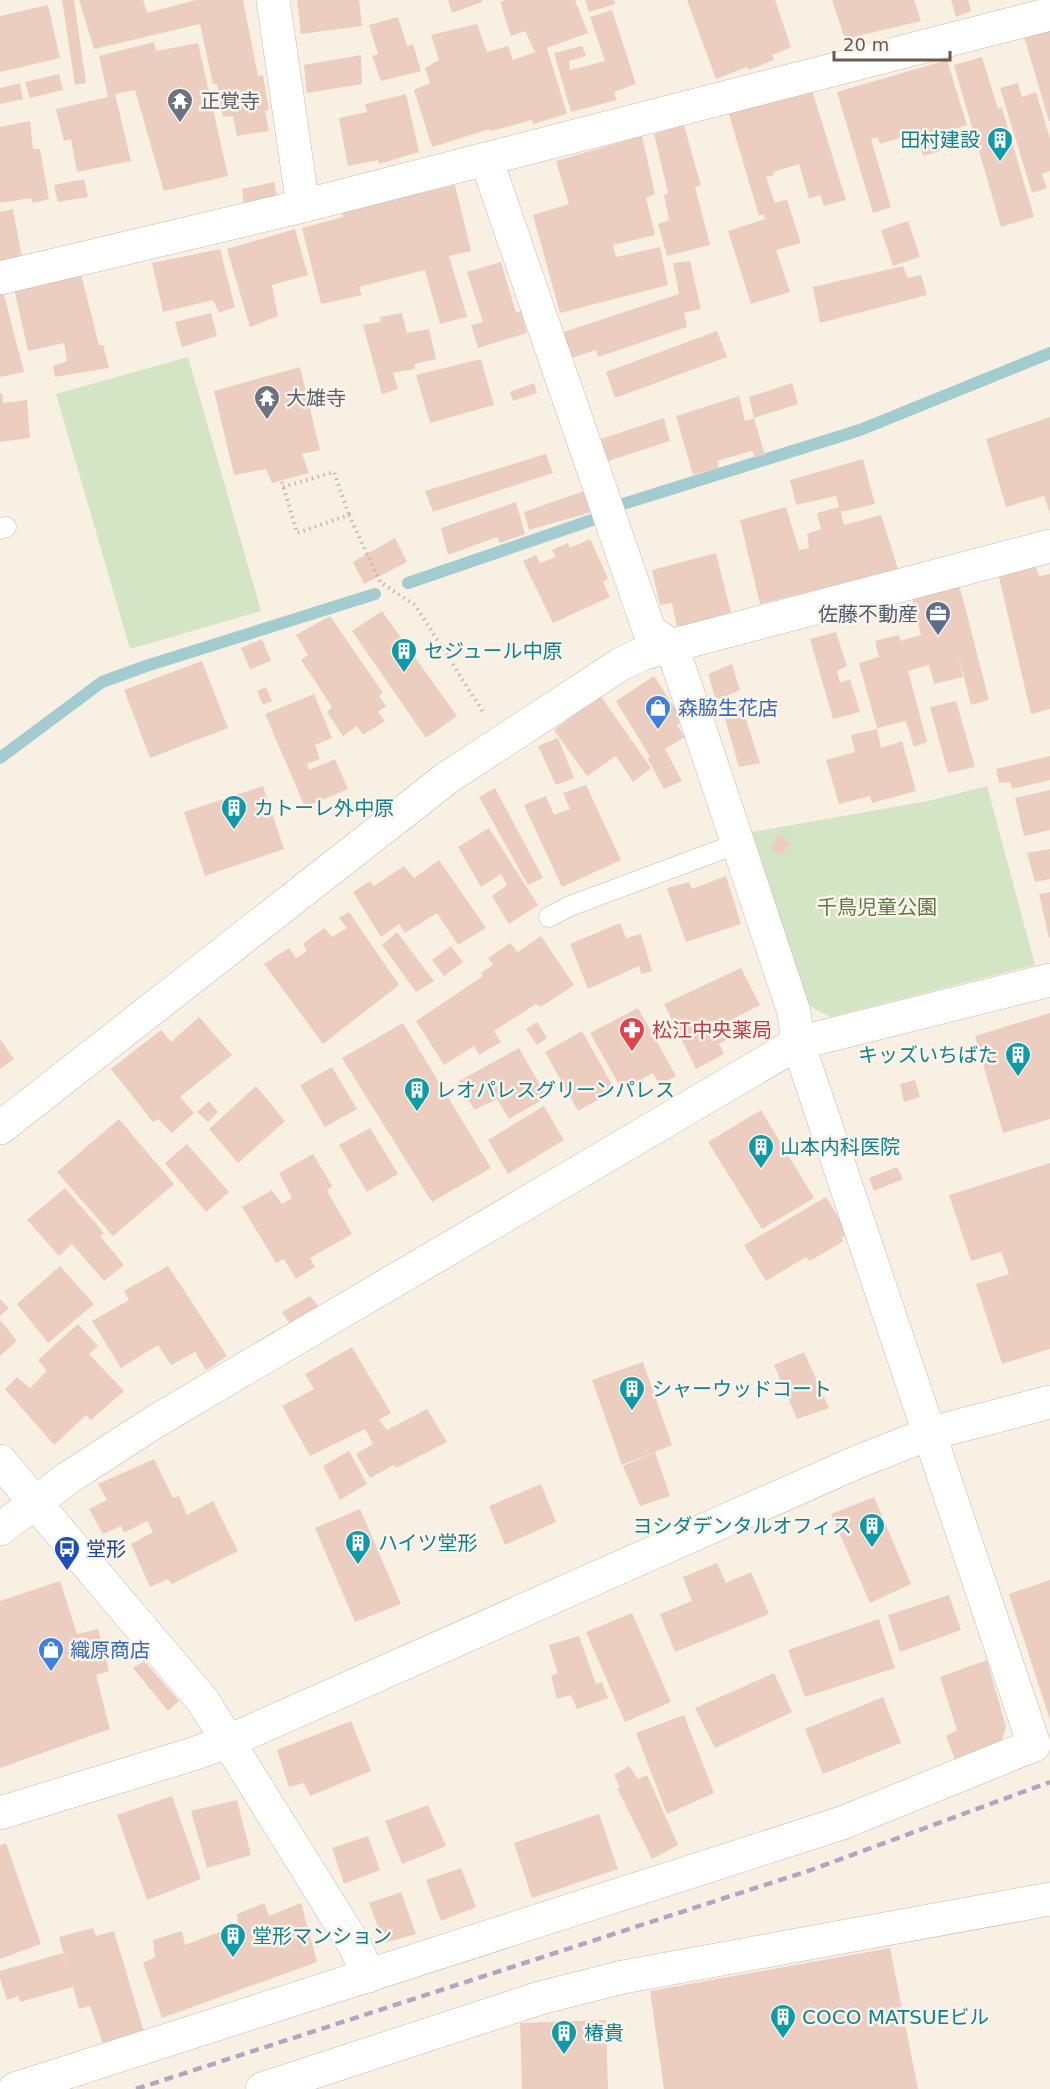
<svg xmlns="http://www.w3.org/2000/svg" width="1050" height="2089" font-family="'DejaVu Sans','Noto Sans JP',sans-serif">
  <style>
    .green { fill: #d4e5c5 }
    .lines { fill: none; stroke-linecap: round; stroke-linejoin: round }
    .stream { stroke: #a3ccd0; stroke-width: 12 }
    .building { fill: #ebcebf }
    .service-casing { stroke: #c8b7ac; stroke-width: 21 }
    .minor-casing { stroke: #c8b7ac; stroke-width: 34 }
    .tertiary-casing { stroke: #c8b7ac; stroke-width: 34 }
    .path { stroke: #d0b2a3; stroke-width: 4; stroke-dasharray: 1.5 4.5; stroke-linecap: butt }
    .service { stroke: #fff; stroke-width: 20 }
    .minor { stroke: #fff; stroke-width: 33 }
    .tertiary { stroke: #fff; stroke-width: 33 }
    .rail { stroke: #b2a5c1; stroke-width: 4.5; stroke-dasharray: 9 6; stroke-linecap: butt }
    .labels { text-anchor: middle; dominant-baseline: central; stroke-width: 5; stroke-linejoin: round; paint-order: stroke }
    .worship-label { font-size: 20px; fill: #5b616d; stroke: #fcf4ea; text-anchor: start }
    .culture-label { font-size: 20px; fill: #0d838f; stroke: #fcf4ea; text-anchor: start }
    .service-label { font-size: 20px; fill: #4e5e75; stroke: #fcf4ea; text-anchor: end }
    .shop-label { font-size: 20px; fill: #366cbe; stroke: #fcf4ea; text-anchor: start }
    .park-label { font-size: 20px; fill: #5a794a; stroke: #fcf4ea }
    .health-label { font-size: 20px; fill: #be3a42; stroke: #fcf4ea; text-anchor: start }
    .transit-label { font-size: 20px; fill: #164399; stroke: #fcf4ea; text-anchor: start }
  </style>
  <rect width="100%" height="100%" fill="#f9f0e4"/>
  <g class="green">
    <polygon points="188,357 261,611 130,649 56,394"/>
    <polygon points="987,786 1035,965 830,1017 808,1005 752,832 928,801"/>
  </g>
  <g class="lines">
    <g class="stream">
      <polyline points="623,504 860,430 1050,353"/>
      <polyline points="408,583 592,520"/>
      <polyline points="0,758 102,682 146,666 375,594"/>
    </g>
  </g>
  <g class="building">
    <polygon points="62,0 74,0 86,83 75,85"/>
    <polygon points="79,0 143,0 147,13 196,0 243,0 258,76 263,75 269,110 265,111 269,131 237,136 233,116 223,117 217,84 213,84 200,24 94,49"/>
    <polygon points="297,0 359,0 362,26 301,34"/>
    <polygon points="448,0 482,0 482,2 452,13"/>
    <polygon points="505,0 575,0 588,33 547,48 567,114 533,124 532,120 491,131 490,129 432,147 414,90 430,83 425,68 439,60 431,35 477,24 487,52 508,46 513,60 535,52 525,31 511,36 500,2"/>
    <polygon points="585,0 614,0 615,4 589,12"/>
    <polygon points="687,0 775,0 791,47 772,55 774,60 749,70 747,67 716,79"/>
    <polygon points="832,0 914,0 921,21 845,39"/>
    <polygon points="951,0 968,0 971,11 956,17"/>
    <polygon points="48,5 60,58 0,72 0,16"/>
    <polygon points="612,10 636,84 614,92 617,100 571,112 554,53 582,46 586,56 569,61 570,70 605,61 590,17"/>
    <polygon points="398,17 407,46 413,44 421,71 381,81 372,56 378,54 369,25"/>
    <polygon points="1050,26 1050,121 1049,121 1023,33"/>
    <polygon points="154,42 156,51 198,43 228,176 164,191 135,90 115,94 131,161 77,172 71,139 64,141 56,109 108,97 99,56"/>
    <polygon points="361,55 362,84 307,93 304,65"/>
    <polygon points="982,57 998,109 1002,108 1034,217 1001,227 954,65"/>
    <polygon points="947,60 967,125 938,134 943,150 923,156 916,133 880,144 878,137 871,139 891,207 873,213 837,92"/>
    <polygon points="59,74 63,90 30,98 25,82"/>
    <polygon points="20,83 23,99 0,104 0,88"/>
    <polygon points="1018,83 1022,97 1036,92 1050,139 1050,171 1042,174 1047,188 1032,193 1000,88"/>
    <polygon points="812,90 846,200 824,206 820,195 809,199 799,164 773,172 774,175 766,177 775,203 787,200 801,243 776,250 790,292 751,304 728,231 765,219 764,214 759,216 728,111"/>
    <polygon points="406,94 419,152 379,164 378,160 348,166 339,118 367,112 365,104"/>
    <polygon points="30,121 33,149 40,149 49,199 33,203 31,198 0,203 0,127"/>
    <polygon points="684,125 701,186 695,187 710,245 667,256 658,224 669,220 664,195 668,193 654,134"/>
    <polygon points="642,136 655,194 646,198 655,235 613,245 616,257 660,247 668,285 560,313 533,215 569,204 556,161"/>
    <polygon points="84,179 88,197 58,202 54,185"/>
    <polygon points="274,182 278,200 244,206 242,189"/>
    <polygon points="455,185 471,251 449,256 467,317 440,324 425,270 359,287 362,295 321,304 302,228 343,217 342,211"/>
    <polygon points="13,209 22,258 0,264 0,212"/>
    <polygon points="908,221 920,257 893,266 881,230"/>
    <polygon points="295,229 308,275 272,285 278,316 250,327 227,249"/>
    <polygon points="220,249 235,307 219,313 213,300 163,312 152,263"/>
    <polygon points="690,261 701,309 684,313 687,327 598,357 596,350 568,359 561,333 679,294 673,263"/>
    <polygon points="501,262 516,313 521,311 527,333 478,348 471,325 483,322 467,272"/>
    <polygon points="903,266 908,278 921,275 927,295 820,323 813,287"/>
    <polygon points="81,274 99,345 103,345 109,368 55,377 53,366 67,361 64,343 28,351 14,288"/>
    <polygon points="3,291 24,372 0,377 0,292"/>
    <polygon points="211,313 217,336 182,347 175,322"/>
    <polygon points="402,313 407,333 429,329 436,359 415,364 415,369 393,373 398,389 382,394 363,325 381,322 380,317"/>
    <polygon points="717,331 727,357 615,398 606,372"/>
    <polygon points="481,359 494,405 430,423 416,375"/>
    <polygon points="300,367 320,450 302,454 309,473 272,483 266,469 234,475 214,391"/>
    <polygon points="534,383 537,393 513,401 510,392"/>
    <polygon points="792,383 798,404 754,418 749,397"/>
    <polygon points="2,393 3,403 27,400 30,438 0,442 0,394"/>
    <polygon points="739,396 745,421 754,418 765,455 755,457 752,451 717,461 719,468 693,475 676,416"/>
    <polygon points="1050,417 1050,514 1044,496 1006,507 986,439"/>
    <polygon points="664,418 670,441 605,462 598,440"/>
    <polygon points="546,454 553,473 433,512 425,491"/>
    <polygon points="863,459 875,504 841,512 844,525 881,515 898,569 760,604 740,520 786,507 799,550 809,548 807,534 821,529 817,513 839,507 836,496 796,505 790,480"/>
    <polygon points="584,491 592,512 529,530 524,512"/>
    <polygon points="516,502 525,534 500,543 497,537 448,555 441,528"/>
    <polygon points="395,538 407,562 364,584 353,562"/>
    <polygon points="590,539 608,578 603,582 610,597 553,623 523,561 536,555 540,563 556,557 552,550 568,543 570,548"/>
    <polygon points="716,553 731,613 677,627 672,603 660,605 652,570"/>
    <polygon points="1035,563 1039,576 1050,574 1050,709 1031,714 998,573"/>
    <polygon points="959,584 989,700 971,705 958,653 963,677 934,684 929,665 908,671 927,742 914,747 906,721 877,728 859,663 879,657 875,641 899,635 900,641 921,635 912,598"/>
    <polygon points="382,611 457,716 426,738 352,631"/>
    <polygon points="330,616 383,693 379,696 386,706 378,712 385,721 363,735 357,726 343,736 327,712 332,707 301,660 308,655 296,635"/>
    <polygon points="836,632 847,666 837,671 840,683 850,679 860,712 833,719 810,639"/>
    <polygon points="262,639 271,661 250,669 241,648"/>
    <polygon points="202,661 228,728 150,758 124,690"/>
    <polygon points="732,664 740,690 716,700 708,674"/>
    <polygon points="654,676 683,721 677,725 685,737 665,749 682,781 664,789 648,759 650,757 616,701"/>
    <polygon points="266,687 272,701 263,705 257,691"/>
    <polygon points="314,694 332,738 315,745 320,759 307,764 309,770 335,759 348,789 305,807 265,714"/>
    <polygon points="600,695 651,768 633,782 616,756 587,776 554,730"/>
    <polygon points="740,701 760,763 739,767 721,705"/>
    <polygon points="956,701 975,767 948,773 930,707"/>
    <polygon points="877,729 881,748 902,741 916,791 872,803 870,796 839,804 826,760 855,752 851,735"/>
    <polygon points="558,738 574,778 556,785 538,746"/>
    <polygon points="1050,756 1050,780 1012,789 1010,782 999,783 996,769"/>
    <polygon points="586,785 621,860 562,887 524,805 546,796 554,815 570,809 563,793"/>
    <polygon points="263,786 284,849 205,876 184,812"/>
    <polygon points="495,788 543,878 528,885 479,797"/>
    <polygon points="1050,790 1050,830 1024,836 1015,798"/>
    <polygon points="489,828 538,905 509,924 492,896 507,885 501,874 481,887 458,847"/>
    <polygon points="779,834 791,842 781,856 770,848"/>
    <polygon points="1050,849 1050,879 1035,882 1027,853"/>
    <polygon points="439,860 486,928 458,945 437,913 405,933 399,924 381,937 353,892 370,881 374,886 404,866 414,878"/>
    <polygon points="726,876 741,924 686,942 667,888 689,882 692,889"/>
    <polygon points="1050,892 1050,938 1049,938 1039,894"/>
    <polygon points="349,912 399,985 323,1044 264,964 289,948 296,958 307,951 303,944 324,928 332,937 347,928 339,918"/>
    <polygon points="620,923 626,938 641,934 652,971 641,974 639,966 588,989 570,944"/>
    <polygon points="397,932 434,981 416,992 382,945"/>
    <polygon points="541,936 574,985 541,1007 536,1004 494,1031 501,1042 479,1055 474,1046 444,1065 416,1021 483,976 481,973 493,965 488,958 510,943 518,952"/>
    <polygon points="451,946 463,962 444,976 432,960"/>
    <polygon points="741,968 760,1005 729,1021 735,1035 719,1044 724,1054 696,1069 664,1004"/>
    <polygon points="638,1008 676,1076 660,1085 653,1073 622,1090 590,1033"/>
    <polygon points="1050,1013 1050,1119 1003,1133 975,1036"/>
    <polygon points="199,1017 232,1055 180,1097 194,1113 172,1133 158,1119 153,1122 111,1069 161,1030 171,1042"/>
    <polygon points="537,1022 547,1038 537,1045 526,1029"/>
    <polygon points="403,1023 491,1168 432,1202 342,1058"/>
    <polygon points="582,1031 615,1090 578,1111 545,1052"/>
    <polygon points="0,1039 14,1059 0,1069"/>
    <polygon points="519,1048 547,1097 509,1119 497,1099 474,1110 459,1081"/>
    <polygon points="332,1067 357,1109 325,1127 300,1085"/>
    <polygon points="915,1080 920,1097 904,1102 900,1084"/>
    <polygon points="256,1086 285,1121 238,1163 209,1129"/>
    <polygon points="209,1101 218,1112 208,1122 197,1112"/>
    <polygon points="544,1106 564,1140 508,1174 488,1140"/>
    <polygon points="761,1110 814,1198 762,1229 708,1142"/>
    <polygon points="119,1119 174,1184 113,1236 57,1172"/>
    <polygon points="370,1128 398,1174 367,1192 339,1145"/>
    <polygon points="187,1144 229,1192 206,1212 165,1163"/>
    <polygon points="313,1154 332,1186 327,1191 352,1234 310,1258 315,1267 296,1279 284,1259 276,1263 242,1207 272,1190 282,1204 292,1198 279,1173"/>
    <polygon points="1050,1163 1050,1349 1002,1364 976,1284 1009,1274 1001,1252 971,1261 949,1195"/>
    <polygon points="897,1167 903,1179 874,1191 869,1178"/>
    <polygon points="65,1188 104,1233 100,1236 124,1265 104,1281 72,1244 59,1256 27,1220"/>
    <polygon points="826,1197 848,1233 841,1238 844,1241 810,1261 806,1257 766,1281 744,1245"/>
    <polygon points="60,1266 94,1304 48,1343 17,1304"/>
    <polygon points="168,1266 227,1356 206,1370 195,1352 171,1365 158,1345 121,1368 92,1321 129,1300 124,1291"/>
    <polygon points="310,1296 318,1306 289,1323 282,1312"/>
    <polygon points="0,1299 9,1308 0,1316"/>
    <polygon points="0,1320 17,1341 0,1356"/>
    <polygon points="78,1324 98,1346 89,1354 124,1391 91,1420 86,1415 54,1445 5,1389 17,1377 30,1388 47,1371 38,1360"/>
    <polygon points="352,1347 391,1413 379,1420 387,1430 427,1409 447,1442 396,1468 394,1465 370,1478 356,1454 373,1444 365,1429 310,1456 282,1406 314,1389 305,1374"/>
    <polygon points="804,1352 829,1408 797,1419 774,1365"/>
    <polygon points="643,1362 672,1445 622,1465 592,1380"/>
    <polygon points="349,1451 367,1484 340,1500 323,1466"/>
    <polygon points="655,1452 670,1496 640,1506 623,1466"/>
    <polygon points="154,1459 173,1498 179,1496 187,1515 213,1501 238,1551 172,1584 168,1579 150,1587 131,1544 153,1532 147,1521 124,1533 121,1526 103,1534 89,1509 107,1500 98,1484"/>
    <polygon points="541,1484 556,1522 505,1545 489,1506"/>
    <polygon points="874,1497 911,1584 870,1603 831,1514"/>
    <polygon points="360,1509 401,1604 355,1622 315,1528"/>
    <polygon points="717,1563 726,1583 751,1572 769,1614 675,1652 660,1614 692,1601 683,1577"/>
    <polygon points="1050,1580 1050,1720 1009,1594"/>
    <polygon points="60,1581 77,1634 98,1629 109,1671 96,1675 110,1729 0,1768 0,1601"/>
    <polygon points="949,1595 961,1630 900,1652 888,1615"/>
    <polygon points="632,1613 671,1702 625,1722 586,1632"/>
    <polygon points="879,1619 895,1668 805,1697 788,1650"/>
    <polygon points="579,1636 596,1684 602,1682 608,1698 577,1709 571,1695 557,1699 551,1676 558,1673 549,1645"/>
    <polygon points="987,1660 1006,1727 998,1752 957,1765 946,1736 957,1730 940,1677"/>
    <polygon points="144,1661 179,1701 168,1711 133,1668"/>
    <polygon points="774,1673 792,1712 715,1748 695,1708"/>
    <polygon points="883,1697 901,1743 823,1774 805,1729"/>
    <polygon points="684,1715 714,1793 667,1814 636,1733"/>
    <polygon points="351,1721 371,1771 310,1796 304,1783 289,1787 277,1750"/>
    <polygon points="629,1766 638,1779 647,1775 678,1845 652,1859 617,1788 620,1787 614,1775"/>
    <polygon points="172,1796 201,1879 147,1900 117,1815"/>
    <polygon points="237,1800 251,1855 207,1868 191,1811"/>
    <polygon points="428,1805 446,1846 402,1864 385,1821"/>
    <polygon points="599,1814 618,1869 532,1898 514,1843"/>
    <polygon points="368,1836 380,1870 344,1884 332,1848"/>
    <polygon points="6,1843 41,1944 0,1959 0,1845"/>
    <polygon points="461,1868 476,1907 441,1921 426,1880"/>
    <polygon points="401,1892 416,1934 384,1943 369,1903"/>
    <polygon points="264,1903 269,1916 301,1903 317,1962 162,2018 143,1963 155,1957 153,1940 182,1931 185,1945 238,1925 237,1914"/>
    <polygon points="93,1928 96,1936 114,1931 144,2032 103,2044 90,2006 79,2009 73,1987 20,2002 18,1996 7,2000 0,1978 0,1971 63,1953 70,1976 59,1937"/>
    <polygon points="890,1948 918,2089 664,2089 650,1991"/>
    <polygon points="606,2020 608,2089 522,2089 520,2023"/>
  </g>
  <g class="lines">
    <defs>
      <g id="service">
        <polyline points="0,529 6,527"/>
        <polyline points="549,917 570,906 739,843"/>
      </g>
      <g id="minor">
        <polyline points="273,0 303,206"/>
        <polyline points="0,278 303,206 1050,14"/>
        <polyline points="0,1128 447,778 621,664 644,653 1050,546"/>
        <polyline points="0,1461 203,1701 355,1946 369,1976"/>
        <polyline points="0,1529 68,1478 156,1421 798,1043 1050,980"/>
        <polyline points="15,2089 842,1823 1034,1745 798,1043 794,1012 681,673 671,646 649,630 486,159"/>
        <polyline points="262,2089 540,1998 623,1977 1050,1899"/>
      </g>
      <polyline id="tertiary" points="0,1813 193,1754 229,1741 855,1463 928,1434 1050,1402"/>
    </defs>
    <use href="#service" class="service-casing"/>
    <use href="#minor" class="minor-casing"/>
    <use href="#tertiary" class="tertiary-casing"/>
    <g class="path">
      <polyline points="282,482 297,533 349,515 380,582 415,605 483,712"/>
      <polyline points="283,487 334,472 349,515"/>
    </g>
    <use href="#service" class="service"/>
    <use href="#minor" class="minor"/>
    <use href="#tertiary" class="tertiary"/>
    <polyline class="rail" points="136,2089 811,1870 1050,1782"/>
  </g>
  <defs>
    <symbol id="temple-pin" viewBox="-11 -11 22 30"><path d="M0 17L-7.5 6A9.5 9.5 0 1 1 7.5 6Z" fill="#6b7280" stroke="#fcf4ea"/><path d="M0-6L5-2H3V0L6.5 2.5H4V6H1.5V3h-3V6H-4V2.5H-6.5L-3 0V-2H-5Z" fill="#fff"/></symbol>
    <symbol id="building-pin" viewBox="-11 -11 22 30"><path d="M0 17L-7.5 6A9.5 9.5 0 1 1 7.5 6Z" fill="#0f9aa8" stroke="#fcf4ea"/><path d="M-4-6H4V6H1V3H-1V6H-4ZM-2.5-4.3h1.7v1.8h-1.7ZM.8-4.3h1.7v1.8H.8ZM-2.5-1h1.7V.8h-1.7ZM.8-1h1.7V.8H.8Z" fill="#fff"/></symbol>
    <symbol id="office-pin" viewBox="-11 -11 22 30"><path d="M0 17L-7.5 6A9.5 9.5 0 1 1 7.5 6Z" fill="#5c6f8a" stroke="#fcf4ea"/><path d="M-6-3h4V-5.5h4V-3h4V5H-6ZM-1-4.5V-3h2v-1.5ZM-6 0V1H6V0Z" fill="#fff"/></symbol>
    <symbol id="shop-pin" viewBox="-11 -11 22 30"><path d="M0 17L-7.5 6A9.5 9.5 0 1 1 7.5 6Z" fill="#3f7fe0" stroke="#fcf4ea"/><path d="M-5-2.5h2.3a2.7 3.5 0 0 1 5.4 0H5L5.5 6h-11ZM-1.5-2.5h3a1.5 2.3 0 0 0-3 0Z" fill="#fff"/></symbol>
    <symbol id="pharmacy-pin" viewBox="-11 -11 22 30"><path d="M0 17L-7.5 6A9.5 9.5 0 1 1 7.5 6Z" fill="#e0444e" stroke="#fcf4ea"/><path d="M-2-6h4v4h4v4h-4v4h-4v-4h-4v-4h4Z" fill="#fff"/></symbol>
    <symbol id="bus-pin" viewBox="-11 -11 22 30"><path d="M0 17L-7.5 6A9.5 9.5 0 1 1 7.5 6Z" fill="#1a4fb4" stroke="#fcf4ea"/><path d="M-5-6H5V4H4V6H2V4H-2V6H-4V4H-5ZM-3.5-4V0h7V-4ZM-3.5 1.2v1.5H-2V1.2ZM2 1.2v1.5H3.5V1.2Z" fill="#fff"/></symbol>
  </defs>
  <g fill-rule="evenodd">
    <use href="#temple-pin" x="165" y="86" width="30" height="40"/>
    <use href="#building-pin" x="985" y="125" width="30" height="40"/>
    <use href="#temple-pin" x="252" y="383" width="30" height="40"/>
    <use href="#office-pin" x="923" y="599" width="30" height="40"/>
    <use href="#building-pin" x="389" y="636" width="30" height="40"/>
    <use href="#shop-pin" x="643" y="693" width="30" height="40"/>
    <use href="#building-pin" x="219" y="793" width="30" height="40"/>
    <use href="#pharmacy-pin" x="617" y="1015" width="30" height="40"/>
    <use href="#building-pin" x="1003" y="1040" width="30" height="40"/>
    <use href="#building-pin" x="402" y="1075" width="30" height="40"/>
    <use href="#building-pin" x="746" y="1132" width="30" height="40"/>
    <use href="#building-pin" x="617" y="1374" width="30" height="40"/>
    <use href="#building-pin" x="857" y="1511" width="30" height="40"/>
    <use href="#building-pin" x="343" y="1528" width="30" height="40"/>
    <use href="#bus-pin" x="52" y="1534" width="30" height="40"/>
    <use href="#shop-pin" x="36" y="1635" width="30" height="40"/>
    <use href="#building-pin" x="218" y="1921" width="30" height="40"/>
    <use href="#building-pin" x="768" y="2002" width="30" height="40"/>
    <use href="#building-pin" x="549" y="2018" width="30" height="40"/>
  </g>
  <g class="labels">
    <g class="worship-label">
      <text x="200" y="101">正覚寺</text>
      <text x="286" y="398">大雄寺</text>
    </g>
    <g class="culture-label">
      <text x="980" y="140" text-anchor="end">田村建設</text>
      <text x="424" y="651">セジュール中原</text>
      <text x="254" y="808">カトーレ外中原</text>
      <text x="998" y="1055" text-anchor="end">キッズいちばた</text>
      <text x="436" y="1090">レオパレスグリーンパレス</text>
      <text x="780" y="1147">山本内科医院</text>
      <text x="652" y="1389">シャーウッドコート</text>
      <text x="852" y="1526" text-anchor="end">ヨシダデンタルオフィス</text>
      <text x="378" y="1543">ハイツ堂形</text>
      <text x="252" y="1936">堂形マンション</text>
      <text x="802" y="2017">COCO MATSUEビル</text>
      <text x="584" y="2033">椿貴</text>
    </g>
    <g class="service-label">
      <text x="918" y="614">佐藤不動産</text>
    </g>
    <g class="shop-label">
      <text x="678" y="708">森脇生花店</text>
      <text x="70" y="1650">織原商店</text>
    </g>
    <g class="park-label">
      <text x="877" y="907">千鳥児童公園</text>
    </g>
    <g class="health-label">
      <text x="652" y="1030">松江中央薬局</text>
    </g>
    <g class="transit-label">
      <text x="86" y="1549">堂形</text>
    </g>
  </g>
  <path d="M834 51v9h116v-9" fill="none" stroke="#6e574d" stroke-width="3"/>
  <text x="843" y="51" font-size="18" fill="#6e574d" stroke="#fcf4ea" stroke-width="4.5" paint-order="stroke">20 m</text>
</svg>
